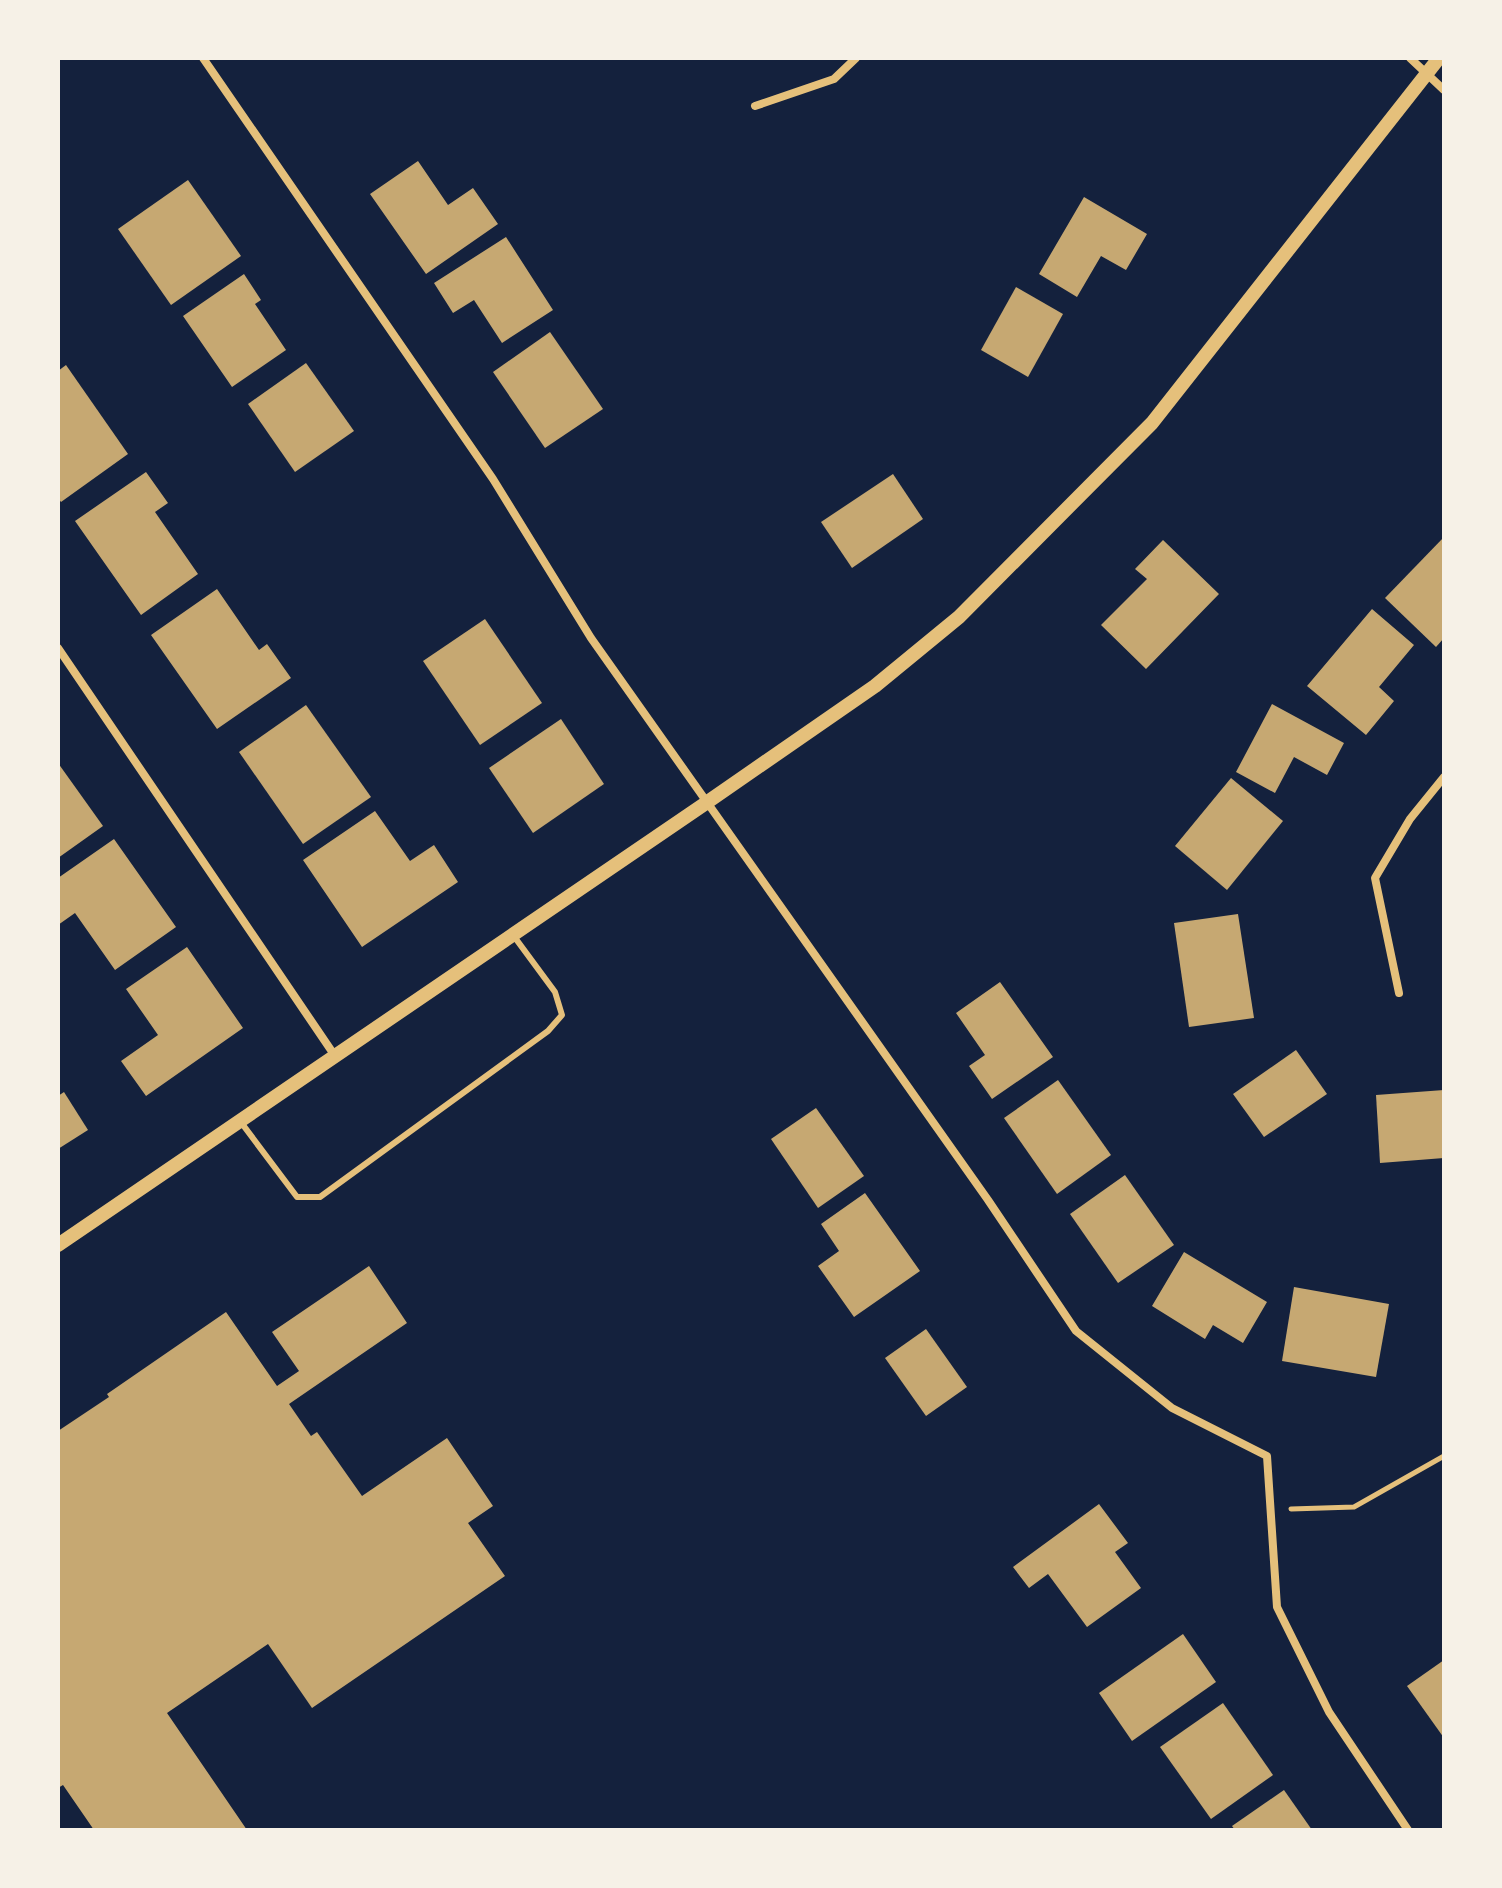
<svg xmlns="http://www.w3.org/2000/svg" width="1502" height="1888" font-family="Jost,sans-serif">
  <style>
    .building { fill: #c6a872 }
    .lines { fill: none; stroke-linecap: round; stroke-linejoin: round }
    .path { stroke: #e5c07b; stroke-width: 5 }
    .service { stroke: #e5c07b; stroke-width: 6 }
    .minor { stroke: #e5c07b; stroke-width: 8 }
    .tertiary { stroke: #e5c07b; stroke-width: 14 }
  </style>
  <rect width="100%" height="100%" fill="#14213d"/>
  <g class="building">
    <polygon points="418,161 448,205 473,188 498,224 426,274 370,194"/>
    <polygon points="188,180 241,256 171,305 118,229"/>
    <polygon points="1084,197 1147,234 1126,270 1101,256 1077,297 1039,274"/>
    <polygon points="506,237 553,310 502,343 474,300 453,313 434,283"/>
    <polygon points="244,274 261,300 255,304 286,350 232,387 183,316"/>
    <polygon points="1016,287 1063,314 1028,377 981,350"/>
    <polygon points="550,332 603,409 545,448 493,372"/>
    <polygon points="306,363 354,431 295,472 248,404"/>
    <polygon points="66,365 128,454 61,502 58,498 58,371"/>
    <polygon points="146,472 168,503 155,512 198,574 141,615 75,521"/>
    <polygon points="893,474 923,519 852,568 821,522"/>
    <polygon points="1444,537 1444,638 1436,647 1385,598"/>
    <polygon points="1163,540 1219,594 1146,669 1101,625 1147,579 1135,569"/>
    <polygon points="217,589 259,650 267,644 291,678 217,729 151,635"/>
    <polygon points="1372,609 1414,645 1379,687 1394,701 1366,735 1307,686"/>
    <polygon points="485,619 542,703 480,745 423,661"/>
    <polygon points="1272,704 1344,743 1327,775 1294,757 1275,793 1236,772"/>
    <polygon points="306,705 371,797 303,844 239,752"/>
    <polygon points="561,719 604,784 533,833 489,768"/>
    <polygon points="58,763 103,826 58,858"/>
    <polygon points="1231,778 1283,821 1227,890 1175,846"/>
    <polygon points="375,811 410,861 434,845 458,882 362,947 303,860"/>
    <polygon points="114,839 176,927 115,970 75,913 58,925 58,878"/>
    <polygon points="1238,914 1254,1018 1189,1027 1174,923"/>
    <polygon points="187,947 243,1028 146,1096 121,1061 158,1035 126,989"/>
    <polygon points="1000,982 1053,1057 992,1099 969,1066 985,1055 956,1013"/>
    <polygon points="1296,1050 1327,1094 1264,1137 1233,1094"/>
    <polygon points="1058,1080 1111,1155 1057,1194 1004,1118"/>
    <polygon points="1444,1090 1444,1158 1380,1163 1376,1095"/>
    <polygon points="64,1092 88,1130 58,1149 58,1096"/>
    <polygon points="816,1108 864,1176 818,1208 771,1139"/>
    <polygon points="1125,1175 1174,1245 1118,1283 1070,1214"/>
    <polygon points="865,1193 920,1271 854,1317 818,1266 839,1251 821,1224"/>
    <polygon points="1184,1252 1267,1302 1243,1343 1213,1325 1205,1339 1152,1306"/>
    <polygon points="369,1266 407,1323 289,1404 311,1436 317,1432 362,1496 447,1438 493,1506 468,1523 505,1576 312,1708 268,1644 167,1713 247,1830 94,1830 63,1785 58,1788 58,1431 109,1397 107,1394 226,1312 277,1386 299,1371 272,1332"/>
    <polygon points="1294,1287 1389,1304 1376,1377 1282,1361"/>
    <polygon points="926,1329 967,1387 926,1416 885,1358"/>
    <polygon points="1099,1504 1128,1543 1115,1552 1141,1588 1087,1627 1048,1574 1029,1588 1013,1567"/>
    <polygon points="1183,1634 1216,1682 1132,1741 1099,1693"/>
    <polygon points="1444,1660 1444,1738 1407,1686"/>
    <polygon points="1223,1703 1273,1775 1211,1819 1160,1747"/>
    <polygon points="1284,1790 1312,1830 1235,1830 1232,1826"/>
  </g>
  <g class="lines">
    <polyline class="path" points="1291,1509 1354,1507 1444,1456"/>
    <polyline class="service" points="240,1121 297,1197 320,1197 548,1031 562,1015 555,992 513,935"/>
    <g class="minor">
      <polyline points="203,58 493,479 591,638 988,1200 1076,1331 1172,1408 1267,1456 1277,1607 1329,1712 1408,1830"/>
      <polyline points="1410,58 1444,90"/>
      <polyline points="755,106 834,79 856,58"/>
      <polyline points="58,648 335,1056"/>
      <polyline points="1399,993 1375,878 1410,819 1444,777"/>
    </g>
    <polyline class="tertiary" points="58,1245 706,803 875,686 959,617 1152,423 1439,58"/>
  </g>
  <rect width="1502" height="1888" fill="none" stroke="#f6f1e7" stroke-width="120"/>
</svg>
